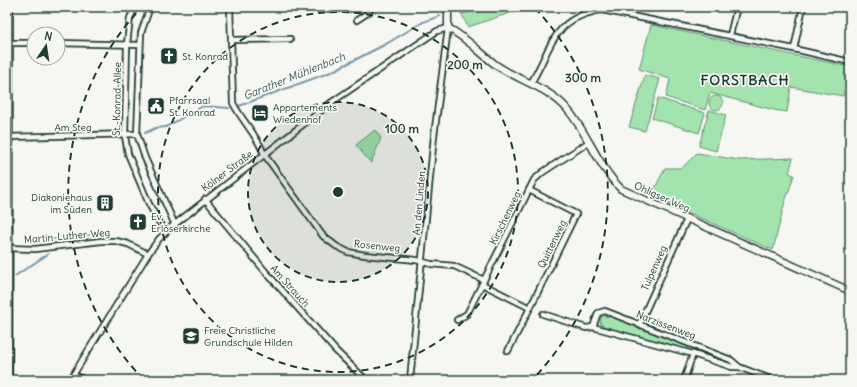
<svg xmlns="http://www.w3.org/2000/svg" width="857" height="387" font-family="Delius,sans-serif">
  <style>
    .green { fill: #a3e4ae; stroke: #619071 }
    .lines { fill: none; stroke-linecap: round; stroke-linejoin: round }
    .stream { stroke: #7497a8; stroke-width: 2 }
    .minor-casing { stroke: #1f3d34; stroke-width: 8 }
    .tertiary-casing { stroke: #1f3d34; stroke-width: 9 }
    .secondary-casing { stroke: #1f3d34; stroke-width: 10 }
    .minor { stroke: #f6f6f2; stroke-width: 4.5 }
    .tertiary { stroke: #f6f6f2; stroke-width: 6 }
    .secondary { stroke: #f6f6f2; stroke-width: 7 }
    .ring { fill: none; stroke: #1f3d34; stroke-width: 2; stroke-dasharray: 7 5 }
    .labels { text-anchor: middle; dominant-baseline: central; stroke-width: 3.5; stroke-linejoin: round; paint-order: stroke }
    .poi-label { font-size: 10px; fill: #1f3d34; stroke: #f6f6f2; text-anchor: start }
    .street-label { font-size: 10px; fill: #1f3d34; stroke: #f6f6f2 }
    .water-label { font-size: 11px; font-style: italic; fill: #3b5b5b; stroke: #f6f6f2 }
    .district-label { font-size: 14px; font-weight: bold; letter-spacing: 1px; fill: #1f3d34; stroke: #f6f6f2 }
    .centre { fill: #1f3d34; stroke: #f6f6f2; stroke-width: 2 }
    .ring-label { font-size: 12px; text-anchor: middle; font-weight: bold; fill: #1f3d34; stroke: #f6f6f2; stroke-width: 3.5; stroke-linejoin: round; paint-order: stroke }
  </style>
  <rect width="100%" height="100%" fill="#f6f6f2"/>
  <filter id="ink" filterUnits="userSpaceOnUse"><feTurbulence type="fractalNoise" baseFrequency=".025" numOctaves="2"/><feDisplacementMap in="SourceGraphic" scale="8" xChannelSelector="R" yChannelSelector="G"/><feConvolveMatrix kernelMatrix="1 2 1 2 8 2 1 2 1" color-interpolation-filters="sRGB"/></filter>
  <g filter="url(#ink)">
    <g class="green">
      <polygon points="458,7 523,7 516,11 468,27"/>
      <polygon points="651,25 850,67 843,96 791,87 787,112 774,110 710,93 705,110 666,97 670,79 639,69"/>
      <polygon points="645,75 660,79 645,131 629,127"/>
      <circle cx="716" cy="103" r="7"/>
      <polygon points="658,98 705,113 699,133 652,118"/>
      <polygon points="709,110 726,115 716,151 699,146"/>
      <polygon points="375,130 381,138 371,163 356,145"/>
      <polygon points="697,153 739,160 793,158 789,173 794,175 784,205 773,250 651,196 665,168 682,168"/>
      <polygon points="604,316 614,317 728,362 605,327 600,323 601,317"/>
    </g>
    <g class="lines">
      <g class="stream">
        <polyline points="463,13 498,7"/>
        <polyline points="239,106 331,72 386,44 423,22 440,16"/>
        <polyline points="145,133 156,128 166,127 203,106 229,108"/>
        <polyline points="15,276 48,254"/>
      </g>
      <defs>
        <g id="minor">
          <polyline points="135,7 130,18 127,44 125,136 128,154 149,204 165,233"/>
          <polyline points="150,7 141,33 137,134 145,158 175,225"/>
          <path d="M230 7 233 103C242 121 257 135 264 154L323 236 336 246 348 252 365 255 416 260 431 264 454 266 484 280"/>
          <polyline points="357,20 369,12 371,7"/>
          <polyline points="730,35 737,7"/>
          <polyline points="231,40 290,39"/>
          <polyline points="9,43 34,43"/>
          <polyline points="58,43 140,45"/>
          <polyline points="794,49 803,7"/>
          <path d="M531 83C553 46 552 18 602 10L794 49 850 62"/>
          <polyline points="7,137 137,134"/>
          <polyline points="205,199 265,271 336,351 366,380"/>
          <polyline points="7,248 35,249 101,241 116,241 128,244 148,254"/>
          <polyline points="482,284 530,308 576,214 529,190"/>
          <polyline points="543,314 586,328 593,327 693,354 732,367 739,367 731,360 605,311 598,313 593,327"/>
          <polyline points="457,320 467,314 534,180 543,172 589,142"/>
          <polyline points="639,325 687,219"/>
          <polyline points="508,351 530,308"/>
          <polyline points="739,367 773,380"/>
          <polyline points="74,375 85,380"/>
          <polyline points="70,380 148,254 159,239 170,228 332,102 437,31 448,28 434,136 410,380"/>
          <polyline points="684,380 693,354"/>
        </g>
        <path id="tertiary" d="M448 7V28C466 37 480 53 496 65 519 81 549 87 568 110 588 134 598 166 621 189L850 291"/>
        <polyline id="secondary" points="8,380 9,7"/>
      </defs>
      <use href="#minor" class="minor-casing"/>
      <use href="#tertiary" class="tertiary-casing"/>
      <use href="#secondary" class="secondary-casing"/>
      <use href="#minor" class="minor"/>
      <use href="#tertiary" class="tertiary"/>
      <use href="#secondary" class="secondary"/>
    </g>
  </g>
  <circle cx="338" cy="192" r="90" fill="#1f3d34" fill-opacity=".12"/>
  <g class="ring">
    <circle cx="338" cy="192" r="90"/>
    <circle cx="338" cy="192" r="180"/>
    <path d="M144 380A270 270 0 0 1 141 8M535 8A270 270 0 0 1 532 380"/>
  </g>
  <defs>
    <symbol id="church-square" viewBox="-11 -11 22 22"><rect x="-9" y="-9" width="18" height="18" rx="4" fill="#1f3d34" stroke="#f6f6f2"/><path d="M-1.2-6h2.4v3.5h3.3v2.4h-3.3V6h-2.4V-.1h-3.3v-2.4h3.3Z" fill="#fff"/></symbol>
    <symbol id="civic-square" viewBox="-11 -11 22 22"><rect x="-9" y="-9" width="18" height="18" rx="4" fill="#1f3d34" stroke="#f6f6f2"/><path d="M-.6-6.5H3V-4.5H.6V-3L4-1V1h2V6H-6V1h2V-1L-.6-3ZM-1.2 2.5V6h2.4V2.5Z" fill="#fff"/></symbol>
    <symbol id="hotel-square" viewBox="-11 -11 22 22"><rect x="-9" y="-9" width="18" height="18" rx="4" fill="#1f3d34" stroke="#f6f6f2"/><path d="M-6-4.5h1.5V1H6V5H4.5V3h-9V5H-6ZM-4 0a1.8 1.8 0 1 1 3.6 0ZM.5 0V-2.5h3Q6-2.5 6 0Z" fill="#fff"/></symbol>
    <symbol id="building-square" viewBox="-11 -11 22 22"><rect x="-9" y="-9" width="18" height="18" rx="4" fill="#1f3d34" stroke="#f6f6f2"/><path d="M-4-6H4V6H1V3H-1V6H-4ZM-2.5-4.3h1.7v1.8h-1.7ZM.8-4.3h1.7v1.8H.8ZM-2.5-1h1.7V.8h-1.7ZM.8-1h1.7V.8H.8Z" fill="#fff"/></symbol>
    <symbol id="school-square" viewBox="-11 -11 22 22"><rect x="-9" y="-9" width="18" height="18" rx="4" fill="#1f3d34" stroke="#f6f6f2"/><path d="M0-5L7-2L0 1L-7-2ZM-4 1L0 2.5L4 1V4Q0 6-4 4Z" fill="#fff"/></symbol>
  </defs>
  <g fill-rule="evenodd">
    <use href="#church-square" x="159" y="46" width="20" height="20"/>
    <use href="#civic-square" x="146" y="96" width="20" height="20"/>
    <use href="#hotel-square" x="250" y="103" width="20" height="20"/>
    <use href="#building-square" x="95" y="193" width="20" height="20"/>
    <use href="#church-square" x="128" y="212" width="20" height="20"/>
    <use href="#school-square" x="181" y="326" width="20" height="20"/>
  </g>
  <g class="labels">
    <g class="poi-label">
      <text x="182" y="56">St. Konrad</text>
      <text x="169" y="100">Pfarrsaal<tspan x="169" dy="12">St. Konrad</tspan></text>
      <text x="273" y="107">Appartements<tspan x="273" dy="12">Wiedenhof</tspan></text>
      <text x="92" y="197" text-anchor="end">Diakoniehaus<tspan x="92" dy="12">im Süden</tspan></text>
      <text x="151" y="216">Ev.<tspan x="151" dy="12">Erlöserkirche</tspan></text>
      <text x="204" y="330">Freie Christliche<tspan x="204" dy="12">Grundschule Hilden</tspan></text>
    </g>
    <g class="street-label">
      <text transform="translate(117 99) rotate(-89)">St.-Konrad-Allee</text>
      <text x="73" y="127">Am Steg</text>
      <text transform="translate(227 171) rotate(-37)">Kölner Straße</text>
      <text transform="translate(662 197) rotate(24)">Ohligser Weg</text>
      <text transform="translate(419 203) rotate(-85)">An den Linden</text>
      <text transform="translate(505 218) rotate(-64)">Kirschenweg</text>
      <text transform="translate(67 236) rotate(-5)">Martin-Luther-Weg</text>
      <text transform="translate(552 244) rotate(-64)">Quittenweg</text>
      <text transform="translate(377 246) rotate(6)">Rosenweg</text>
      <text transform="translate(654 268) rotate(-66)">Tulpenweg</text>
      <text transform="translate(290 286) rotate(48)">Am Strauch</text>
      <text transform="translate(666 325) rotate(21)">Narzissenweg</text>
    </g>
    <g class="water-label">
      <text transform="translate(294 76) rotate(-22)">Garather Mühlenbach</text>
    </g>
    <g class="district-label">
      <text x="745" y="80">FORSTBACH</text>
    </g>
  </g>
  <circle cx="338" cy="192" r="6" class="centre"/>
  <g class="ring-label">
    <text x="465" y="69">200 m</text>
    <text x="583" y="82">300 m</text>
    <text x="402" y="133">100 m</text>
  </g>
  <rect width="857" height="387" fill="none" stroke="#f6f6f2" stroke-width="24"/>
  <rect x="12" y="12" width="833" height="363" fill="none" stroke="#1f3d34" stroke-width="1.5" filter="url(#ink)"/>
  <g transform="translate(46 46) rotate(13)"><circle r="19" fill="#f6f6f2" stroke="#a0aca6"/>
  <path d="M0-3L7 15L0 10L-7 15Z" fill="#1f3d34"/>
  <text y="-6" font-size="11" font-weight="bold" text-anchor="middle" fill="#1f3d34">N</text>
  </g>
</svg>
